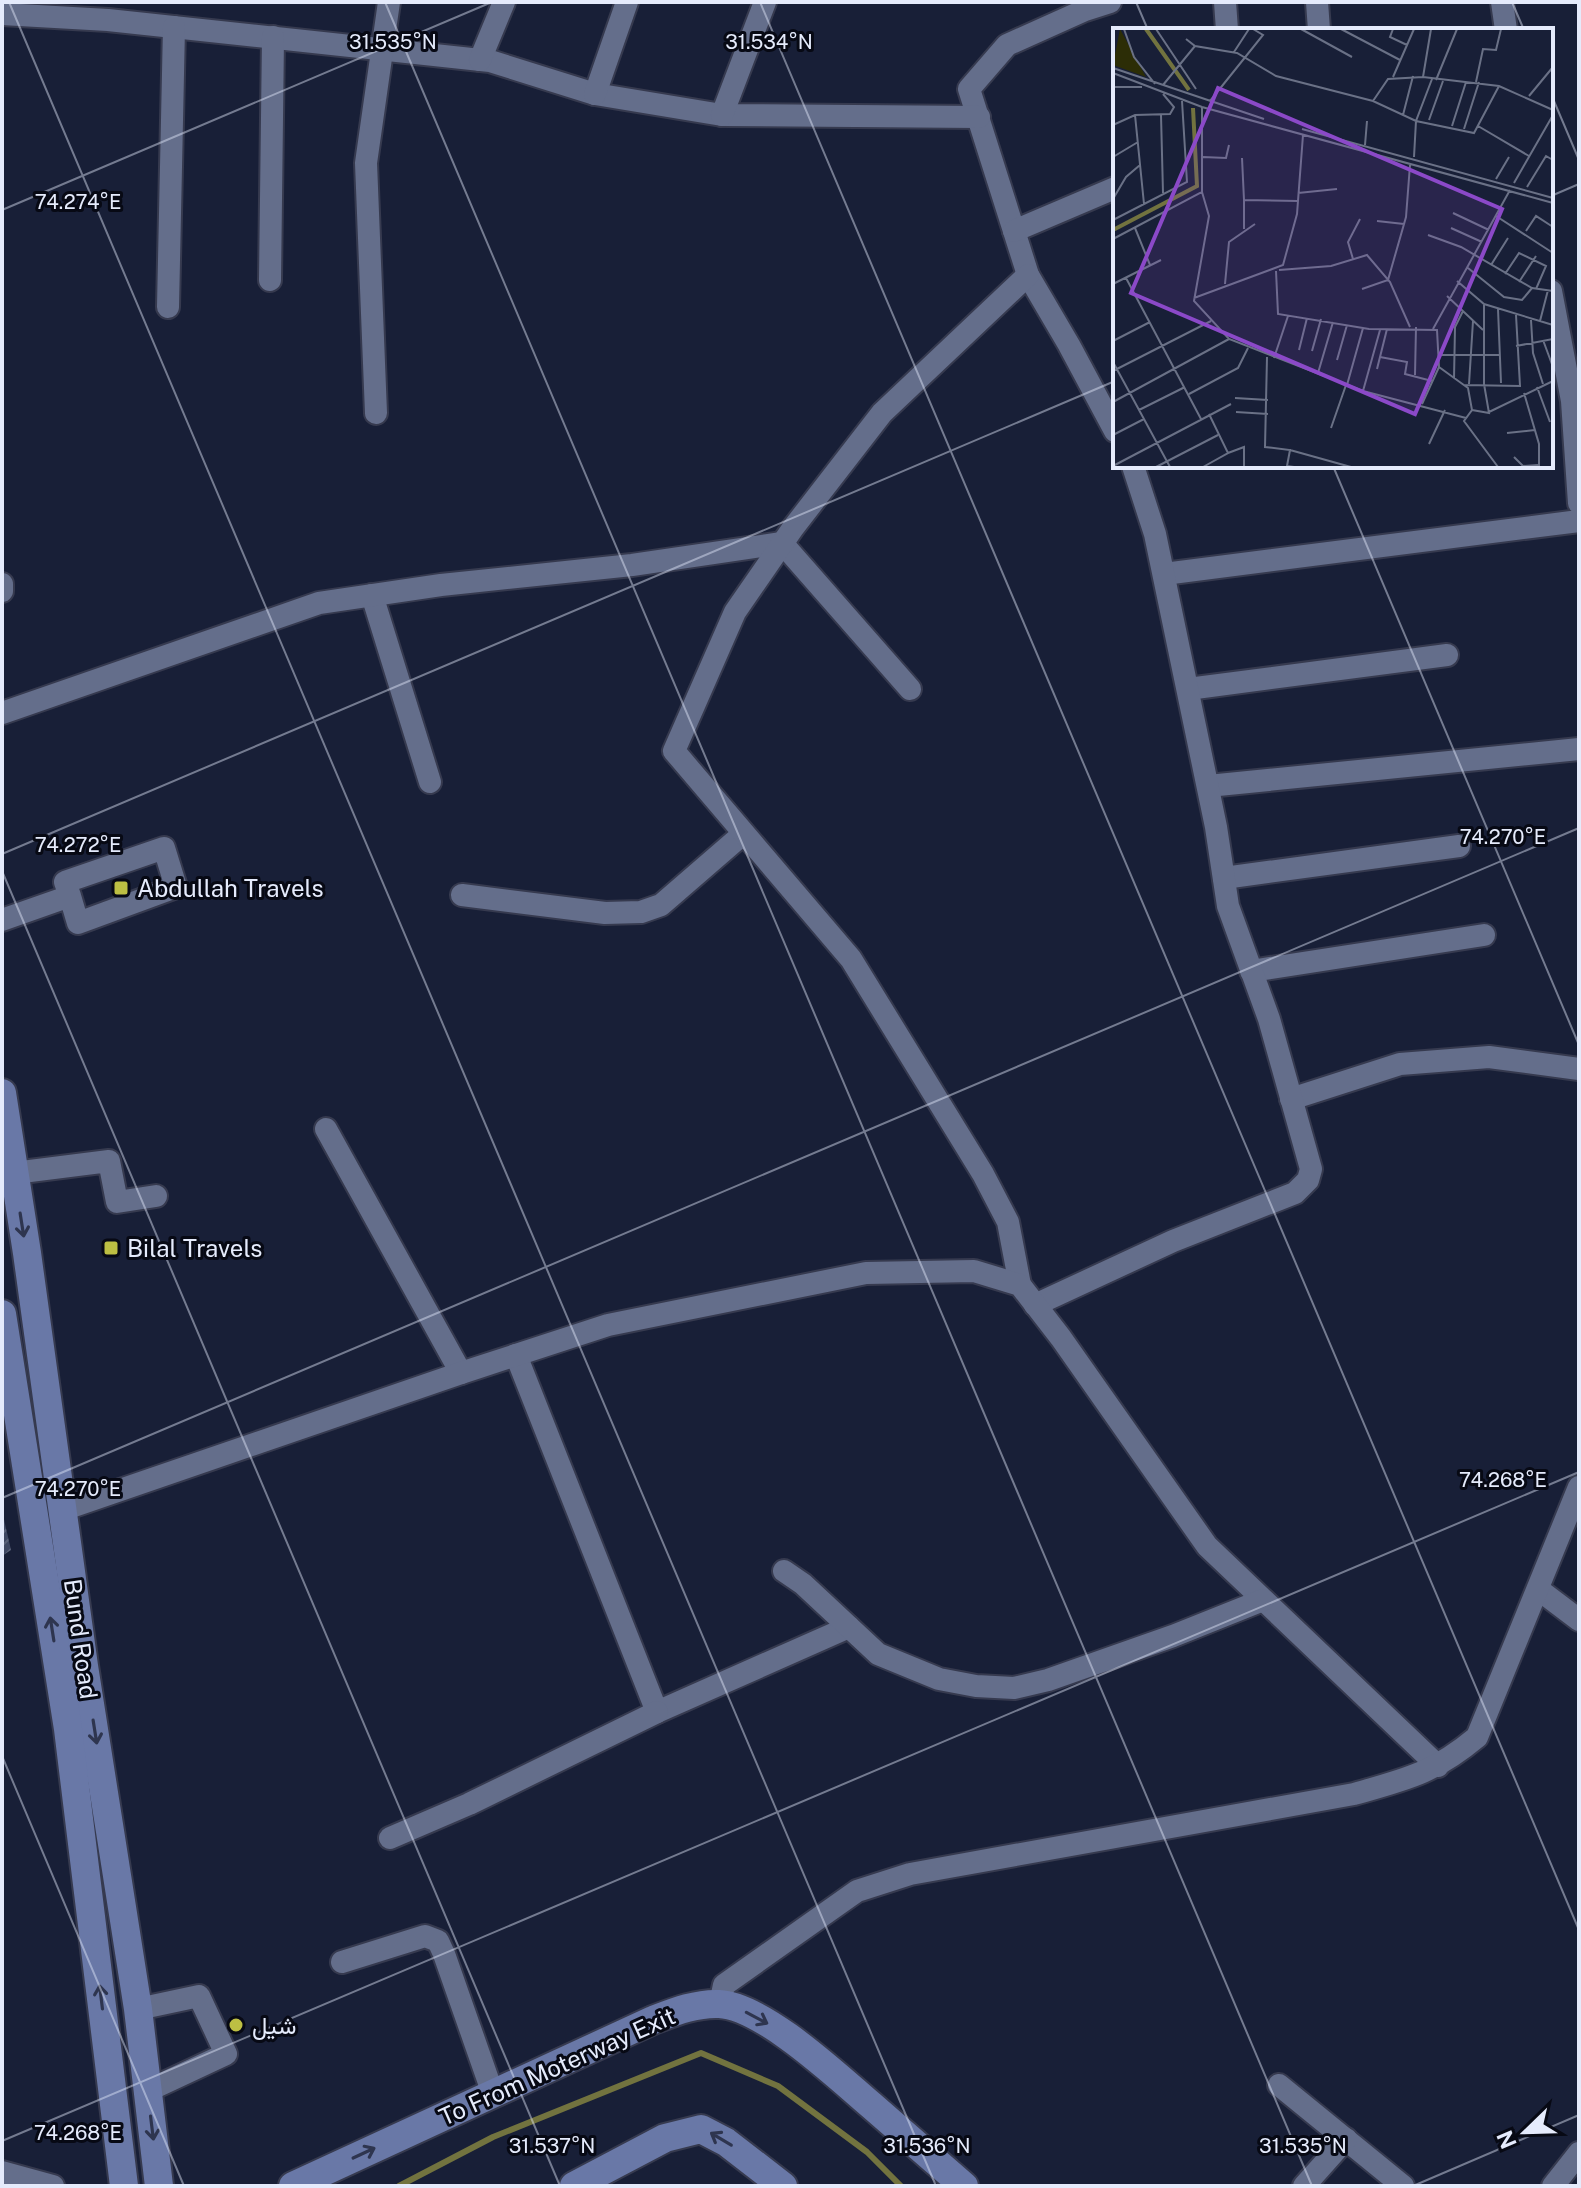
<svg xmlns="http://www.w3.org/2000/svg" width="1581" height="2188" font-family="'Public Sans',Vazirmatn,sans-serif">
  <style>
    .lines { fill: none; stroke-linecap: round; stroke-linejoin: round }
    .stream { stroke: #72733f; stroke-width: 6 }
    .building { fill: url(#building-hatch) }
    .minor-casing { stroke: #363a4f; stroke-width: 26 }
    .major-casing { stroke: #363a4f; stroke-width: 32 }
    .minor { stroke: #646e8b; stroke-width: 22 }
    .major { stroke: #6978a7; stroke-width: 28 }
    .oneway { stroke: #2e354f }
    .ticks { fill: none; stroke: #e5ebfc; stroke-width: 2; stroke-opacity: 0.45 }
    .poi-dot { fill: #bdbf43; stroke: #070914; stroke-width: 3 }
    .labels { text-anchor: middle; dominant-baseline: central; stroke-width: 6; stroke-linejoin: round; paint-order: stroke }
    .poi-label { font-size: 24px; fill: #e5ebfc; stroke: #070914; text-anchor: start }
    .street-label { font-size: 24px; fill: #e5ebfc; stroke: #070914 }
    .inset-river { fill: none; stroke: #72733f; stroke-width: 4 }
    .inset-road { fill: none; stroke: #6a7186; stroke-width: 2 }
    .view { fill: #8b49c8; fill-opacity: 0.15; stroke: #8b49c8; stroke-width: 4 }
    .inset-edge { fill: none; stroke: #e5ebfc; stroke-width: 4 }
    .ticks-label { font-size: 20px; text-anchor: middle; fill: #e5ebfc; stroke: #070914; stroke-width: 6; stroke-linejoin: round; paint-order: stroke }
  </style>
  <defs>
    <pattern id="building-hatch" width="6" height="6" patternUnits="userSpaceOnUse" patternTransform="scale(2)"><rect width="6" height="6" fill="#3e4762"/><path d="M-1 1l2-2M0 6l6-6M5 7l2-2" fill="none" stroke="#5a6279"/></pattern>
  </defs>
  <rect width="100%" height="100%" fill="#181f37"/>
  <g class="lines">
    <polyline class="stream" points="399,2186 493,2137 701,2053 778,2086 867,2152 901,2186"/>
  </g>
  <polygon class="building" points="2,1511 11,1550 2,1556"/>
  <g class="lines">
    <defs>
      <g id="minor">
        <polyline points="1110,2 1085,10 1007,45 969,89 1028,275 1069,345 1115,431"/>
        <polyline points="1225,2 1227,30"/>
        <polyline points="1317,2 1319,30"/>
        <polyline points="1502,2 1506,30"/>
        <polyline points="2,14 108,20 490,61 595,94 722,115 979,117"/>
        <polyline points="480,60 504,2"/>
        <polyline points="595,94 627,2"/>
        <polyline points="722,115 765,2"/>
        <polyline points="1014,231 1115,188"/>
        <polyline points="270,280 273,37"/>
        <polyline points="1551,291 1572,401 1579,503"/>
        <polyline points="168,307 174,27"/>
        <polyline points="376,413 366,163 389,2"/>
        <polyline points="1164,574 1579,521"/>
        <polyline points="2,584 2,591"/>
        <polyline points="372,595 430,782"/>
        <polyline points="1188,689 1447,655"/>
        <polyline points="2,713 319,603 441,585 632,565 782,543 910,689"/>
        <polyline points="1208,786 1579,749"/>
        <polyline points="1224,878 1459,846"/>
        <polyline points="462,895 605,913 641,912 661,905 743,834"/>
        <polyline points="2,920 70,896 65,882 164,848 176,887 78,923 70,896"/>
        <polyline points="1251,971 1484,935"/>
        <polyline points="1291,1099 1400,1064 1489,1057 1579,1069"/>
        <polyline points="326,1129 461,1373"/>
        <polyline points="14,1173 109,1161 117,1202 156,1196"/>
        <polyline points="1020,1285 1008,1222 983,1174 851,959 674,751 735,612 793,528 882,413 1028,275"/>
        <polyline points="1035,1305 1173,1241 1295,1193 1308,1180 1311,1169 1269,1019 1228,906 1216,827 1155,534 1133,466"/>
        <polyline points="516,1355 657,1712 849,1627"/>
        <polyline points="62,1510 461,1373 608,1325 866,1273 974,1271 1020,1285 1061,1338 1207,1546 1438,1766"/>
        <polyline points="784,1571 803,1584 878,1654 939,1679 976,1686 1014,1688 1048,1680 1173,1636 1263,1600"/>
        <polyline points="1538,1589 1579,1620"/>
        <polyline points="390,1838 469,1804 657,1712"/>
        <polyline points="342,1962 425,1936 438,1941 444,1954 493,2094"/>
        <path d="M720 2004 724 1985 857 1891 910 1874 1354 1794C1407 1779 1434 1773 1477 1737L1579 1487"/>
        <polyline points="138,2009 199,1996 226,2054 147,2091"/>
        <polyline points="1279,2085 1403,2186"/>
        <polyline points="2,2172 53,2186"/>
        <polyline points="1304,2186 1346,2139"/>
        <polyline points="1553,2186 1579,2153"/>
      </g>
      <g id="major">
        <polyline points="2,1093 27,1253 84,1666 138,2009 159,2186"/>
        <polyline points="2,1314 68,1729 124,2186"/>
        <path d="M293 2186 653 2020C674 2012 696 2003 719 2004 763 2006 837 2076 871 2105 902 2132 933 2159 964 2186"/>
        <polyline points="574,2186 665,2138 701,2129 726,2142 783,2186"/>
      </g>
    </defs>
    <use href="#minor" class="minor-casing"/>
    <use href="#major" class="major-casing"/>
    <use href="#minor" class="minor"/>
    <use href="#major" class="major"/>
  </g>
  <defs><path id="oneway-shaft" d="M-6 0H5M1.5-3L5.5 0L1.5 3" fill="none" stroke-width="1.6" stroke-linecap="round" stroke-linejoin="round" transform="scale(2)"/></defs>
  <g class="oneway">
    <use href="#oneway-shaft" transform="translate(22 1225) rotate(81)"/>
    <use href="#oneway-shaft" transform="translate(52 1629) rotate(-99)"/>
    <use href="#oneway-shaft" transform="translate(95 1732) rotate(81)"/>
    <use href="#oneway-shaft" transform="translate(101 1997) rotate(-97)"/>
    <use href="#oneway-shaft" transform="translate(757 2018) rotate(28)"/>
    <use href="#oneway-shaft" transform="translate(152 2128) rotate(83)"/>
    <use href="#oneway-shaft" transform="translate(721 2139) rotate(-149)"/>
    <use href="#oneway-shaft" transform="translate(364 2153) rotate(-25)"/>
  </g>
  <path class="ticks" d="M9 2 936 2186M385 2 1312 2186M760 2 1579 1930M1136 2 1148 30M1512 2 1524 30M1551 94 1579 160M1551 196 1579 184M2 210 492 2M1333 466 1579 1045M2 854 1115 381M2 871 560 2186M2 1498 1579 828M2 1756 184 2186M2 2141 1579 1472M1413 2186 1579 2115"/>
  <g class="poi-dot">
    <rect x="113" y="880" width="16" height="16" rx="4"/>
    <rect x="103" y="1240" width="16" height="16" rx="4"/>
    <circle cx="236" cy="2025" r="8"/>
  </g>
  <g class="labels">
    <g class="poi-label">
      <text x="137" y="888">Abdullah Travels</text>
      <text x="127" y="1248">Bilal Travels</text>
      <text x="252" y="2025">شیل</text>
    </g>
    <g class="street-label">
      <text transform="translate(81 1639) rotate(82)">Bund Road</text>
      <text transform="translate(557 2066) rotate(-24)">To From Moterway Exit</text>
    </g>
  </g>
  <g transform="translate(1113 28)">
    <rect width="440" height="440" fill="#181f37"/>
    <path d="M7 1 33 49 0 37Z" fill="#2c2d06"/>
    <path class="inset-river" d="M33 1 76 62M0 202 84 158 80 80"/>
    <path class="inset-road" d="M11 1 21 29 42 56M43 1 83 61M188 1 239 29M228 1 287 32M280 1 277 9 294 17M73 11 82 18 124 25 163 48 260 73 303 93 361 105 386 58M121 24 136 1M0 40 151 91M0 45 89 79 440 175M280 49 301 1M310 49 318 1M323 52 344 1M363 54 370 21 383 22 388 1M50 57 82 18M0 59H29M416 68 440 39M97 73 150 7 140 1M260 73 275 51 310 49 386 58 440 82M22 87 31 176M48 87 50 165M290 87 300 48M316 92 330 53M0 97 22 87 57 86 61 79 50 66M339 98 353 54M365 98 416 128M189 101 440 170M351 101 366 54M252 117 254 93M0 129 25 114M90 129 113 130 116 117M301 129 303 93 319 51M129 130 131 172M383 151 396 129M401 155 440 87M414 159 433 128 440 132M89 164 96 188 81 273 116 311 250 363 353 390M185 165 224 161M0 171 13 149 27 137M340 185 376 202M383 188 440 225M0 192 74 154 69 73M264 193 291 196M22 200 37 237M338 200 369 214M131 201V172L185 173M413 203 423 188 440 199M315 207 348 219 419 260 440 263M0 211 89 164V79M240 231 235 214 247 191M378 237 395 210M355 240 391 269 409 272 419 260M166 242 218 238 254 227 277 254 297 299M163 243 165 286 256 301 324 302 326 339 355 360 359 382 351 393 385 439M392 246 406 225 433 238 423 261M13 250 88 391M344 253 371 276 440 297M406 254 423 228M0 256 48 232M112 256 116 214 142 196M249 261 275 252 293 189 297 137M334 268 370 302M81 270 170 237 184 186 190 107M371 276V356M385 281 388 355M418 292 420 325 430 356M427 293 435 262M320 301 397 162M430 312 440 339M0 313 37 294M403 318 440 311M186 322 194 290M199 323 208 291M327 327H387M154 329 152 419 177 422 174 438 181 439M267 329 294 334 292 346 319 353M161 330 175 288M224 332 234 297M0 334 57 439M264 341 274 301M0 343 98 293M205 345 220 294M302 347 303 299M341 351 342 299 350 283M356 356 360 293M234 357 250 300M351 357 407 358 403 287M424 359 437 394M250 363 267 302M411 365 426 416V439M76 366 125 340 135 320M122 370 155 372M0 374 116 311M309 376 326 339M26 382 72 359M359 382 376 385 371 356M123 384 155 386M376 384 440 353M218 400 233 357M394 405 422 402M0 407 31 391M316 416 332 382M177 422 238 439M115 425 131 419V439M401 429 410 438 425 437M0 438 118 376M43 439 105 407M90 439 115 425 96 386"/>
    <path class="view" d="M105 60 389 181 302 386 18 265Z"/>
    <rect width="440" height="440" class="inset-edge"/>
  </g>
  <g class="ticks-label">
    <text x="393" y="49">31.535°N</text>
    <text x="769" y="49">31.534°N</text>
    <text x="78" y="209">74.274°E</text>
    <text x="1503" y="844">74.270°E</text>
    <text x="78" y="852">74.272°E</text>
    <text x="1503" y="1487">74.268°E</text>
    <text x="78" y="1496">74.270°E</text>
    <text x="78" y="2140">74.268°E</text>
    <text x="552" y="2153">31.537°N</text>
    <text x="927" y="2153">31.536°N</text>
    <text x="1303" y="2153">31.535°N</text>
  </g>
  <rect width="1581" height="2188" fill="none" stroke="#e5ebfc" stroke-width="8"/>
  <g transform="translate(1525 2132) rotate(247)" stroke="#070914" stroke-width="6" paint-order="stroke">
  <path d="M0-6L14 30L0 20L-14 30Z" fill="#e5ebfc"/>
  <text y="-12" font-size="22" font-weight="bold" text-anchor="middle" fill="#e5ebfc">N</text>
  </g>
</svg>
